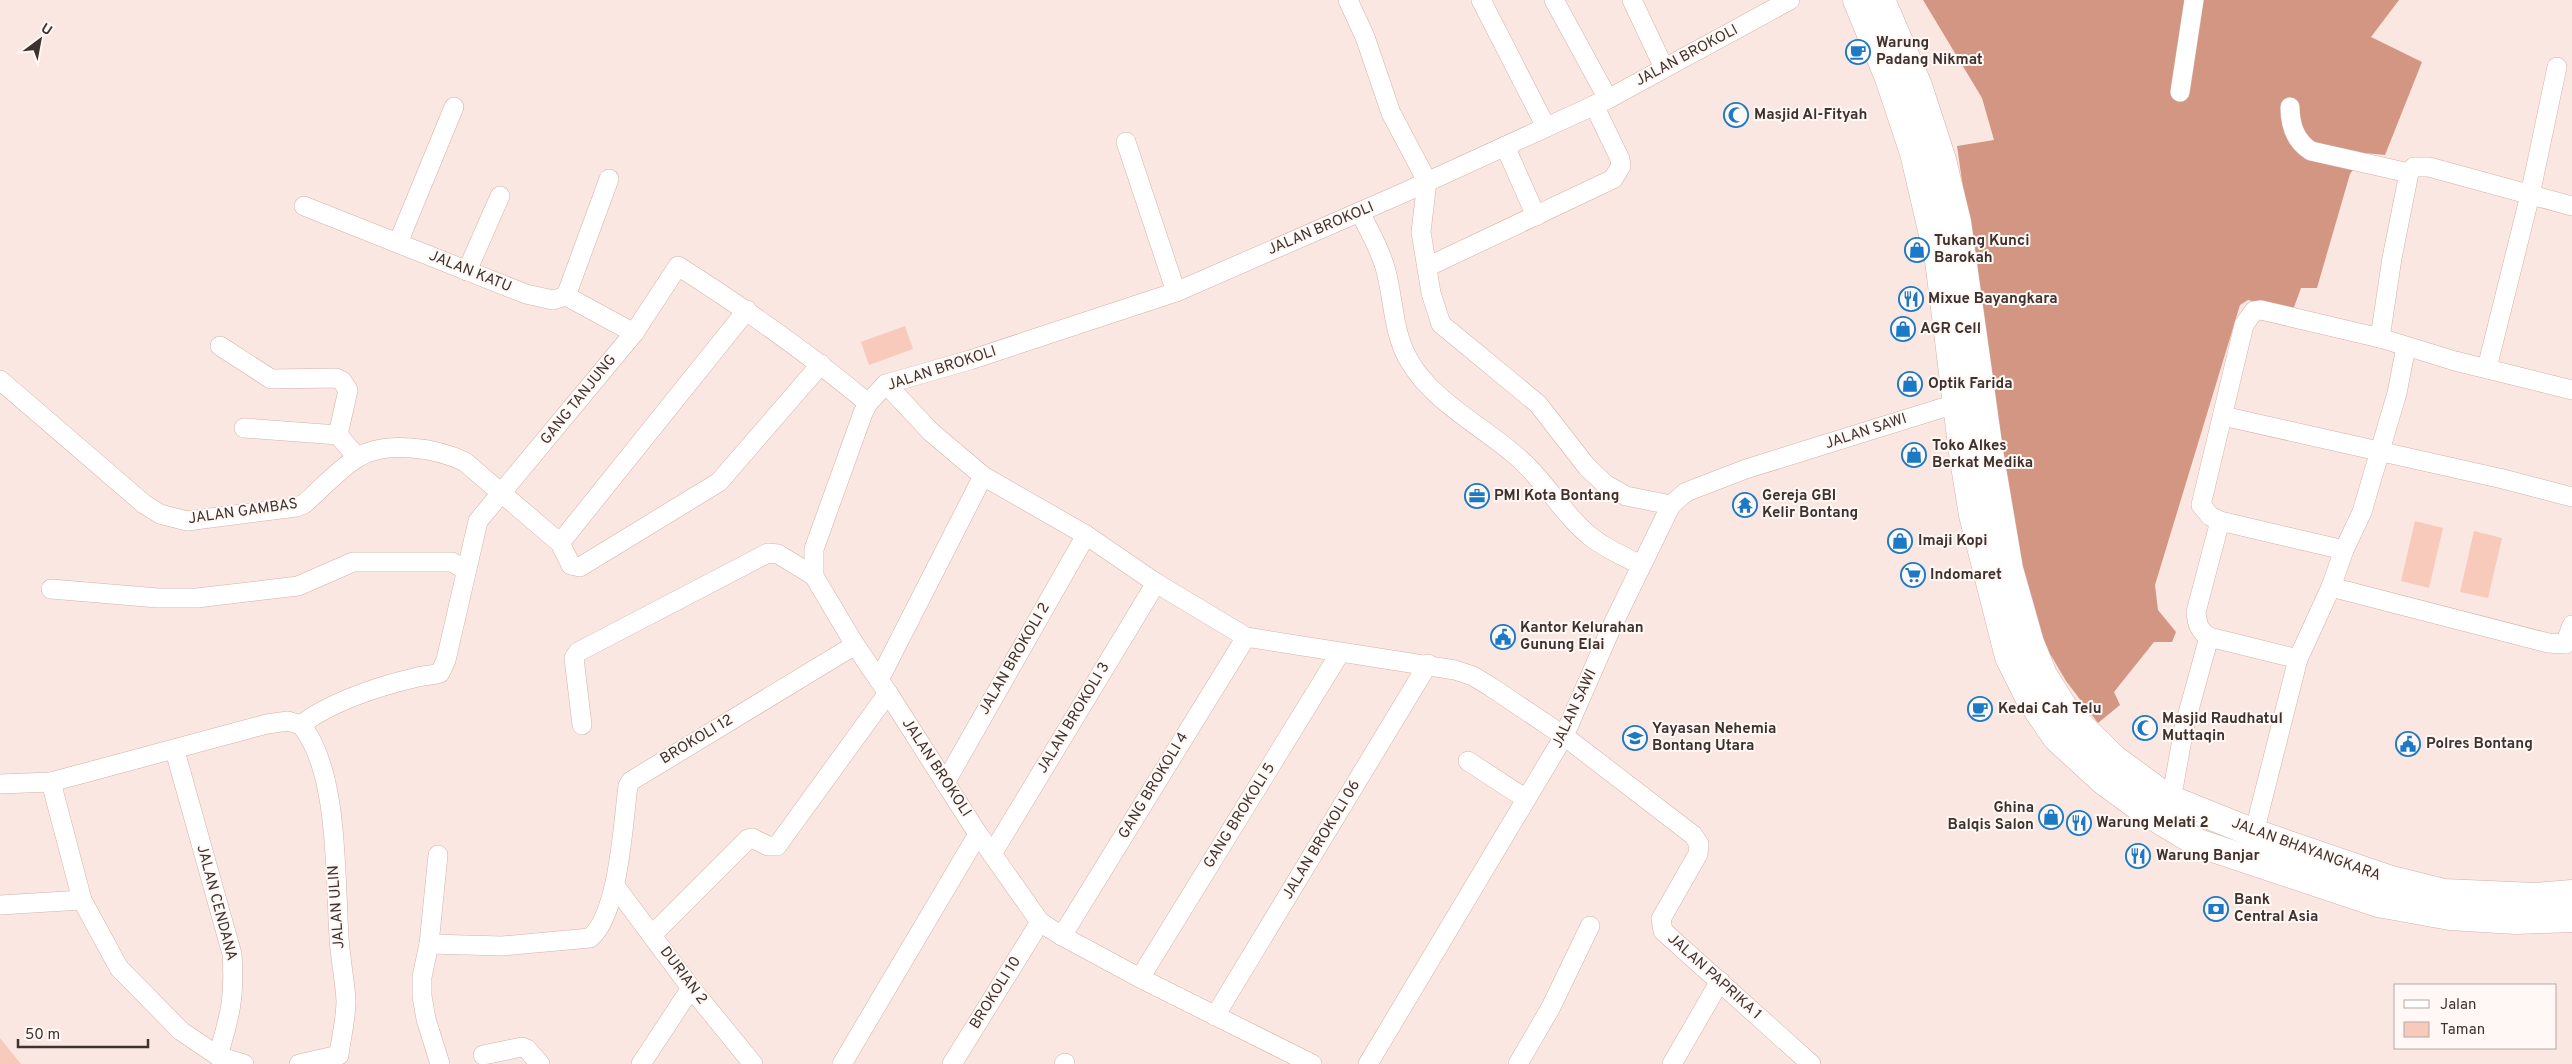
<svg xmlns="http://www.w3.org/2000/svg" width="2572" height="1064" font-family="Overpass,sans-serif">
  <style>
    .green { fill: #f7cabb }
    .forest { fill: #d29682 }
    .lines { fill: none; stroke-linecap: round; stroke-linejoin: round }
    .street-casing { stroke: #d2b2a8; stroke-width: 20 }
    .secondary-casing { stroke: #d2b2a8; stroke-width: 29 }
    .street { stroke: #fff; stroke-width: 19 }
    .secondary { stroke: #fff; stroke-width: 28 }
    .labels { text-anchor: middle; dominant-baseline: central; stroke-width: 4; stroke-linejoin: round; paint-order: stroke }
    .poi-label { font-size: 15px; font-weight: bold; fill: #3f322e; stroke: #fff8f5; text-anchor: start }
    .street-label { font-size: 15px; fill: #3f322e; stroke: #fff8f5 }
  </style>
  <rect width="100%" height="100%" fill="#fbe7e1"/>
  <g class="green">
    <polygon points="905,326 913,349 869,365 861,342"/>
    <polygon points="2415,521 2443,528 2429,588 2401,581"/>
    <polygon points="2474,531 2502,538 2488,598 2460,592"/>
    <polygon points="0,1038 21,1064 0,1064"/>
  </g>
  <polygon class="forest" points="1923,0 2399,0 2371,37 2422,62 2385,155 2365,153 2350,174 2317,288 2301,288 2293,310 2248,300 2240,305 2155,585 2158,610 2176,632 2172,642 2154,642 2114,692 2120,705 2098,723 2066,681 2036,630 2013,535 1957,146 1994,140 1982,98"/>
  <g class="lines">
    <defs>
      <g id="street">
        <polyline points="1348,0 1365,37 1391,113 1427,181 1421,232 1431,293 1441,324 1538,404 1587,467 1605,484 1626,496 1671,505"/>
        <polyline points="1481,0 1546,127"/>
        <polyline points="1554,0 1608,99"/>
        <polyline points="1632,0 1664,68"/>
        <polyline points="2180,92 2194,0"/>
        <path d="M2290 107C2290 125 2295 141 2311 151L2409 173"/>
        <polyline points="1126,142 1176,292"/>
        <polyline points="1505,146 1536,216"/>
        <polyline points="304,206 526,294 553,300 566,296 634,333"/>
        <path d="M1360 212C1369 231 1381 250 1386 271 1394 301 1393 335 1410 362 1433 401 1480 425 1514 454 1544 478 1561 513 1591 537 1606 549 1624 556 1640 565"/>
        <polyline points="398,243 454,107"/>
        <polyline points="1427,267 1613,179 1621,166 1620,159 1594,105"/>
        <polyline points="467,271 500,196"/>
        <polyline points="566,296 609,179"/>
        <polyline points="2380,338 2392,258 2409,173 2414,167 2429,167 2572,206"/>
        <polyline points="220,346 271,379 336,378 342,381 348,390 338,435"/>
        <polyline points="2487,368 2530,195 2557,67"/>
        <path d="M0 380 144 504 160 514 187 521 296 507 304 504C321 489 338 470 357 458 385 440 437 448 465 462L560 543 571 565 580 567 719 482 821 364"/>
        <polyline points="886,384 931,432 983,476 1086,535 1156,583 1246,637 1455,670 1473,676 1491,687 1564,736 1693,835 1699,844 1698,854 1661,919 1663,931 1811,1064"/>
        <polyline points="2223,416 2503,479 2572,497"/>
        <polyline points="244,428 338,435 357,457"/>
        <polyline points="560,543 747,310"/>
        <polyline points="2344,550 2220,521 2210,516 2201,505 2244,325 2254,311 2261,310 2380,338 2455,361 2572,390"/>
        <polyline points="2331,587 2548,643 2565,644 2572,625"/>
        <polyline points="51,589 158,598 197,598 298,586 353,562 452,562 465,570"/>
        <polyline points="2209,637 2298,659"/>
        <polyline points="879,680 983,476"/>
        <path d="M301 725C328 703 379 686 414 678 423 675 431 676 440 673L446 660 478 521 634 333 678 266C744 308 808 353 868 403"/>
        <polyline points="582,725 574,658 578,652 768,553 778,554 814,576"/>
        <path d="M175 751 232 954C235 997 230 1016 218 1056"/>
        <polyline points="1468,761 1526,799"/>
        <polyline points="51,782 82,900 119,968 181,1031 218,1056 244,1064"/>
        <polyline points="945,783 1086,535"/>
        <polyline points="0,784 51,782 267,724 288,721 301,725"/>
        <path d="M2167 798 2174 784 2184 728 2209 637C2199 631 2197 623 2196 612L2220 521"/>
        <polyline points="2254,833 2298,659 2331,587 2344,550 2362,512 2397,393 2406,347"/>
        <polyline points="992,854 1156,583"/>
        <polyline points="438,855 429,944 422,977 422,996 426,1019 440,1064"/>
        <polyline points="615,886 691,988 753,1064"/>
        <polyline points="0,905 82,900"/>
        <polyline points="652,935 748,839 752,838 768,846 777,846 888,693"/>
        <polyline points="1062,936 1246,637"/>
        <path d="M429 944 502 946 590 938C619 914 623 823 628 786L631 781 855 645"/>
        <polyline points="1140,978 1340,653"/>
        <polyline points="1215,1016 1428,664"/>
        <polyline points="483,1055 522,1047 527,1049 540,1064"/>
        <path d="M299 1064 339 1055C341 1038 346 1019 346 1001 345 980 340 958 339 937 335 878 339 770 301 725"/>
        <polyline points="641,1064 691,988"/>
        <polyline points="842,1064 978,834"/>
        <polyline points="952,1064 1040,922"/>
        <polyline points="1064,1064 1065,1063"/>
        <polyline points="1312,1064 1140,978 1062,936 1040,922 978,834 888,693 855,645 814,576 814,549 863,413 868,403 886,384 970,360 1176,292 1403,193 1608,99 1790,0"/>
        <polyline points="1368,1064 1564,736 1613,624 1671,505 1686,492 1746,469 1958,403"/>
        <polyline points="1518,1064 1551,1007 1590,926"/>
        <polyline points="1672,1064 1720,981"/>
      </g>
      <g id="secondary">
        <polyline points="1857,0 1889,78 1914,153 1939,260 1963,453 1973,515 2009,657 2030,699 2057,738 2104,781 2145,811 2198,843 2378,903 2450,916 2515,920 2572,918"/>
        <polyline points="1881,0 1918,86 1942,160 1957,222 1989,451 2009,569 2030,643 2043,675 2066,712 2114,759 2167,798 2254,833 2388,879 2444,893 2535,897 2572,894"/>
      </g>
    </defs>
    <use href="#street" class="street-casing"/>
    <use href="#secondary" class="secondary-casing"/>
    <use href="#street" class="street"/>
    <use href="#secondary" class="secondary"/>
  </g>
  <defs>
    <symbol id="cafe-ring" viewBox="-11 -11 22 22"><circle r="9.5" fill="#fff8f5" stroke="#1c79c6" stroke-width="1.5"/><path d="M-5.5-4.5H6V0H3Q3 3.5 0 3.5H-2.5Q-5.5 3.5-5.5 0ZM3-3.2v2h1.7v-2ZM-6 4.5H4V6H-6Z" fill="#1c79c6"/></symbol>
    <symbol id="mosque-ring" viewBox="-11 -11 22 22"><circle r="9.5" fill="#fff8f5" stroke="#1c79c6" stroke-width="1.5"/><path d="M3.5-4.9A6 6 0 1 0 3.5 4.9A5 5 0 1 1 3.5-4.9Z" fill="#1c79c6"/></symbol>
    <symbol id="shop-ring" viewBox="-11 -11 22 22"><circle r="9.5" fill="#fff8f5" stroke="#1c79c6" stroke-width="1.5"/><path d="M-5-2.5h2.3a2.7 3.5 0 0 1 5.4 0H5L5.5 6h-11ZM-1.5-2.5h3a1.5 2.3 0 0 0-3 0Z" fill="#1c79c6"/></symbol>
    <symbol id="restaurant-ring" viewBox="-11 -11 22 22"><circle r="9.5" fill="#fff8f5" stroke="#1c79c6" stroke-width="1.5"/><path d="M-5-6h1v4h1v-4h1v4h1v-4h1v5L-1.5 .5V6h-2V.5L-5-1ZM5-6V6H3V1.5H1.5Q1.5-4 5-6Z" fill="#1c79c6"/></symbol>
    <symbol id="office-ring" viewBox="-11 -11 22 22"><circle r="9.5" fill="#fff8f5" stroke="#1c79c6" stroke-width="1.5"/><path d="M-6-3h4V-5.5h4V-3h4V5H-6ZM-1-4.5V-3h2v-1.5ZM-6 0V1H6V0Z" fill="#1c79c6"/></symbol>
    <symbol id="temple-ring" viewBox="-11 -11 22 22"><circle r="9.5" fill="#fff8f5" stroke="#1c79c6" stroke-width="1.5"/><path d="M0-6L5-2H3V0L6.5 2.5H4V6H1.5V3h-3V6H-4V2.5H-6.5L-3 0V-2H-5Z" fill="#1c79c6"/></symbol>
    <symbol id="supermarket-ring" viewBox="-11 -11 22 22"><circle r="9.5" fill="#fff8f5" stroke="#1c79c6" stroke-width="1.5"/><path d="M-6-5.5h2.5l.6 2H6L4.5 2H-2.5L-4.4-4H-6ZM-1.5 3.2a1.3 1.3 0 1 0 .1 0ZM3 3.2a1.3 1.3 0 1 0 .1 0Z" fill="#1c79c6"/></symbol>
    <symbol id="civic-ring" viewBox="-11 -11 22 22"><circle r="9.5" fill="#fff8f5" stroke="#1c79c6" stroke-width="1.5"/><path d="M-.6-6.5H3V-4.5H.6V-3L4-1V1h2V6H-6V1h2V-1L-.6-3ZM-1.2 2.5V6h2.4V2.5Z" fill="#1c79c6"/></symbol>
    <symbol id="school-ring" viewBox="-11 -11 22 22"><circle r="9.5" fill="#fff8f5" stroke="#1c79c6" stroke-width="1.5"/><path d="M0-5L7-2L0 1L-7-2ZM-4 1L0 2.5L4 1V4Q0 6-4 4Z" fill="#1c79c6"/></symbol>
    <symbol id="bank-ring" viewBox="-11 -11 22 22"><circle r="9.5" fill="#fff8f5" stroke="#1c79c6" stroke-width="1.5"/><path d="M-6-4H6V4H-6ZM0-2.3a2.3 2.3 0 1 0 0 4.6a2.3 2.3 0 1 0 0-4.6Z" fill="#1c79c6"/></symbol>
  </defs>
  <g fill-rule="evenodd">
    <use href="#cafe-ring" x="1844" y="38" width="28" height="28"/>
    <use href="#mosque-ring" x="1722" y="101" width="28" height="28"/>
    <use href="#shop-ring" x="1903" y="236" width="28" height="28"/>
    <use href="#restaurant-ring" x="1897" y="285" width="28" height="28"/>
    <use href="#shop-ring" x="1889" y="315" width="28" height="28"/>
    <use href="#shop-ring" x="1896" y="370" width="28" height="28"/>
    <use href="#shop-ring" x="1900" y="441" width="28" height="28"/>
    <use href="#office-ring" x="1463" y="482" width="28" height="28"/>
    <use href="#temple-ring" x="1731" y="491" width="28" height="28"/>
    <use href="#shop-ring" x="1886" y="527" width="28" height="28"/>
    <use href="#supermarket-ring" x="1899" y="561" width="28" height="28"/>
    <use href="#civic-ring" x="1489" y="623" width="28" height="28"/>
    <use href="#cafe-ring" x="1966" y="695" width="28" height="28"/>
    <use href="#mosque-ring" x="2131" y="714" width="28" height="28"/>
    <use href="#school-ring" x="1621" y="724" width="28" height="28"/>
    <use href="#civic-ring" x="2394" y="730" width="28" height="28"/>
    <use href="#shop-ring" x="2037" y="803" width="28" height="28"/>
    <use href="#restaurant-ring" x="2065" y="809" width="28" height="28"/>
    <use href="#restaurant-ring" x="2124" y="842" width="28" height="28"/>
    <use href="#bank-ring" x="2202" y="895" width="28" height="28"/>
  </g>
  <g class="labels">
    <g class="poi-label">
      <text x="1876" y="43">Warung<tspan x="1876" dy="17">Padang Nikmat</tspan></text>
      <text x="1754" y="115">Masjid Al-Fityah</text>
      <text x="1934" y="241">Tukang Kunci<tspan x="1934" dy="17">Barokah</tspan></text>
      <text x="1928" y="299">Mixue Bayangkara</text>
      <text x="1920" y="329">AGR Cell</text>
      <text x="1928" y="384">Optik Farida</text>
      <text x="1932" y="446">Toko Alkes<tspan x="1932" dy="17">Berkat Medika</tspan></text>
      <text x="1494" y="496">PMI Kota Bontang</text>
      <text x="1762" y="496">Gereja GBI<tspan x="1762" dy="17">Kelir Bontang</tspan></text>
      <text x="1918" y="541">Imaji Kopi</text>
      <text x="1930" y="575">Indomaret</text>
      <text x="1520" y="628">Kantor Kelurahan<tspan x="1520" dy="17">Gunung Elai</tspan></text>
      <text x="1998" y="709">Kedai Cah Telu</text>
      <text x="2162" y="719">Masjid Raudhatul<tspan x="2162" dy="17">Muttaqin</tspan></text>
      <text x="1652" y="729">Yayasan Nehemia<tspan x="1652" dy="17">Bontang Utara</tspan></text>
      <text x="2426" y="744">Polres Bontang</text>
      <text x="2034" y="808" text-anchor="end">Ghina<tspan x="2034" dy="17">Balqis Salon</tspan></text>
      <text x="2096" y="823">Warung Melati 2</text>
      <text x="2156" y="856">Warung Banjar</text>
      <text x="2234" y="900">Bank<tspan x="2234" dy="17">Central Asia</tspan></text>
    </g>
    <g class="street-label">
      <text transform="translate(1687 56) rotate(-28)">JALAN BROKOLI</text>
      <text transform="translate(1321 229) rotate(-23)">JALAN BROKOLI</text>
      <text transform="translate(470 272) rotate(22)">JALAN KATU</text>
      <text transform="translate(942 369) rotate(-18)">JALAN BROKOLI</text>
      <text transform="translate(579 400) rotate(-51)">GANG TANJUNG</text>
      <text transform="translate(1866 432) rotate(-18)">JALAN SAWI</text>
      <text transform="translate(243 512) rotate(-8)">JALAN GAMBAS</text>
      <text transform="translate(1015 659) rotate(-60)">JALAN BROKOLI 2</text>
      <text transform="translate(1575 709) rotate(-65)">JALAN SAWI</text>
      <text transform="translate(1074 718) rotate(-59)">JALAN BROKOLI 3</text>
      <text transform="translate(697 740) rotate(-31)">BROKOLI 12</text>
      <text transform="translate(936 768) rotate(57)">JALAN BROKOLI</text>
      <text transform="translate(1154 786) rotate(-59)">GANG BROKOLI 4</text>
      <text transform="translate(1240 816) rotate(-58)">GANG BROKOLI 5</text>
      <text transform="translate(1322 840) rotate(-59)">JALAN BROKOLI 06</text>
      <text transform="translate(2306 850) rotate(20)">JALAN BHAYANGKARA</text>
      <text transform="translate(216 903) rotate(75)">JALAN CENDANA</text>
      <text transform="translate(337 907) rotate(-94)">JALAN ULIN</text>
      <text transform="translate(683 976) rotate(53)">DURIAN 2</text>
      <text transform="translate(1714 977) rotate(42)">JALAN PAPRIKA 1</text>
      <text transform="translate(996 993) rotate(-58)">BROKOLI 10</text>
    </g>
  </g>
  <rect x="2394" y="984" width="162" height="65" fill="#fff8f5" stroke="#b2a9a5"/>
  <rect x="2404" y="1000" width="25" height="8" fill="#ffffff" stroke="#b2a9a5"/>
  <text x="2440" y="1009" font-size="15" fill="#3f322e">Jalan</text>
  <rect x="2404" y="1022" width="25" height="15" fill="#f7cabb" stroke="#b2a9a5"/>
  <text x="2440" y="1034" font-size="15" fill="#3f322e">Taman</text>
  <g transform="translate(40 40) rotate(32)" stroke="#fff8f5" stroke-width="4" paint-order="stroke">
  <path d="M0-4L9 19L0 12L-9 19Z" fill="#3f322e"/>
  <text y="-8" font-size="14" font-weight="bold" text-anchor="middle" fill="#3f322e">U</text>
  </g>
  <path d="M18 1039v8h130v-8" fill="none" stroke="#3f322e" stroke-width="2.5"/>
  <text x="25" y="1039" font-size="15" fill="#3f322e" stroke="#fff8f5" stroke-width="4" paint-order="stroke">50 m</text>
</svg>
